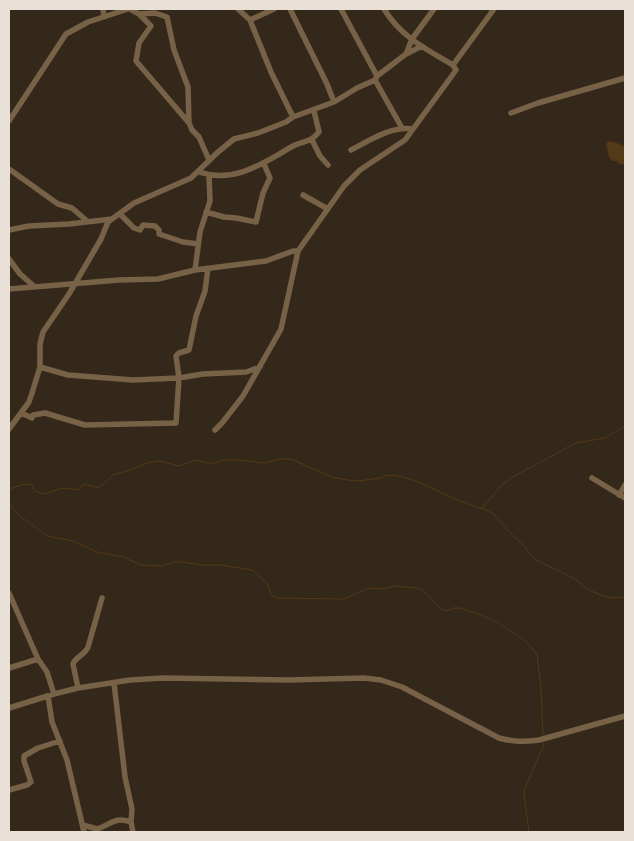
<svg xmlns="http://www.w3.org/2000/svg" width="634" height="841" font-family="'Zilla Slab',serif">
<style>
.water{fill:#543916}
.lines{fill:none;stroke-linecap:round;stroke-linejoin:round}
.stream{stroke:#543916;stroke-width:1}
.minor{stroke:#776248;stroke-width:5.5}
</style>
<rect width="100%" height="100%" fill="#34281a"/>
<path class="water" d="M 609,141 L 615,142 L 625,147 L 625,165 L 617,163 L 618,161 L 613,161 L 609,157 L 606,144 Z"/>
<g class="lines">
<path class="stream" d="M 9,489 L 25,484 L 32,485 L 35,491 L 45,494 L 62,488 L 78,490 L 84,484 L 99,488 L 113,475 L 133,469 L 147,463 L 160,461 L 179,466 L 195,460 L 208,463 L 216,463 L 222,460 L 239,460 L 264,463 L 280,459 L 291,459 L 332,477 L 347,480 L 358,481 L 381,478 L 384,476 L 395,475 L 416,481 L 453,498 L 488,511 L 495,515 L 507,530 L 519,541 L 536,560 L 573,578 L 589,590 L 603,596 L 613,598 L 625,597
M 9,504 L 21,517 L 48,536 L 73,541 L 97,552 L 123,557 L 141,565 L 162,566 L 175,562 L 182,562 L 201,565 L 221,565 L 252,570 L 267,583 L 271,595 L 276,598 L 344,599 L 369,588 L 382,589 L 395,586 L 415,588 L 422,590 L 427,594 L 441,609 L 447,611 L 453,608 L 460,608 L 479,614 L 497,622 L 524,640 L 534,650 L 537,655 L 541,687 L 543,736
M 482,508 L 500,487 L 511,478 L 576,443 L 605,438 L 625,426
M 529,832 L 524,794 L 525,788 L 543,747 L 543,742"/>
<path class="minor" d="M 103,9 L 104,17
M 130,9 L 139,14 L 155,13 L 167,17 L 174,50 L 188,87 L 189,123 L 192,130 L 199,137 L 209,160
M 238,9 L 250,20 L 271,72 L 293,117
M 290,9 L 327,84 L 334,102
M 341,9 L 377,76
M 384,9 C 401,37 426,49 453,65
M 139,14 L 151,26 L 139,43 L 136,61 L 189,123
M 250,20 L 274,9
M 406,54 L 422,46
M 375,80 L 402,128
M 511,113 L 538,103 L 625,78
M 9,121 L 66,34 L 88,22 L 128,9
M 312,140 L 320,156 L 328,165
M 351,150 C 370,140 391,126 413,129
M 9,169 L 58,204 L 72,208 L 87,221
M 199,172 C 235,184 263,163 293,146 C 305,140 310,143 319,132 L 314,111
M 303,195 L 328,209
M 206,212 L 224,217 L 236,218 L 256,222 L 263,193 L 270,178 L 264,164
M 120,214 L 134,228 L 140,230 L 143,225 L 155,226 L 159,230 L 159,234 L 183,242 L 198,244
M 9,230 L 29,226 L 69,224 L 112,219 L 134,203 L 191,178 L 218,152 L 234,139 L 258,133 L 286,122 L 293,117 L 334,102 L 357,88 L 375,80 L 377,76 L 406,54 L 412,39 L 434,9
M 9,259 L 20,274 L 35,287
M 195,270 L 200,232 L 210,201 L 209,175
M 9,289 L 119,280 L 158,279 L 195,270 L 266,261 L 293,251 L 298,251
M 40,367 L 68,375 L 133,380 L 179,378 L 203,374 L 246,372 L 260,367
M 21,413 L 32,418 L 33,415 L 45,413 L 85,425 L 176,423 L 179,378 L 176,356 L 179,353 L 189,350 L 196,316 L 205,291 L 208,268
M 9,429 L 29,402 L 32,393 L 40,367 L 40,344 L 43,332 L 69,294 L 101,239 L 108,222 L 112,219
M 215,430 L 222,423 L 243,396 L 281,329 L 298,251 L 344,186 L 360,170 L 405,140 L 451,77 L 456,70 L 453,65 L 494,9
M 592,478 L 625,498
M 619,495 L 625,485
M 9,593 L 38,659 L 47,672 L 54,694
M 9,668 L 38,659
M 114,683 L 125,777 L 132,809 L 131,822
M 78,688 L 73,664 C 75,657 85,655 88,647 L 102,598
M 48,696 L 52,722 L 67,760 L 84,832
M 9,708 L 54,694 L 78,688 L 130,680 L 163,678 L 288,680 L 364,678 L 381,680 L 402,687 L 499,738 C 514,742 524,742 539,740 L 625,716
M 9,790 L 27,785 L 31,782 L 24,761 L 24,756 L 38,748 L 60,741
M 83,825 L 97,829 C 111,825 114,816 131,822 L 133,832"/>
</g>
<rect width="634" height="841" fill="none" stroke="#e9e1d8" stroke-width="20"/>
</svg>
